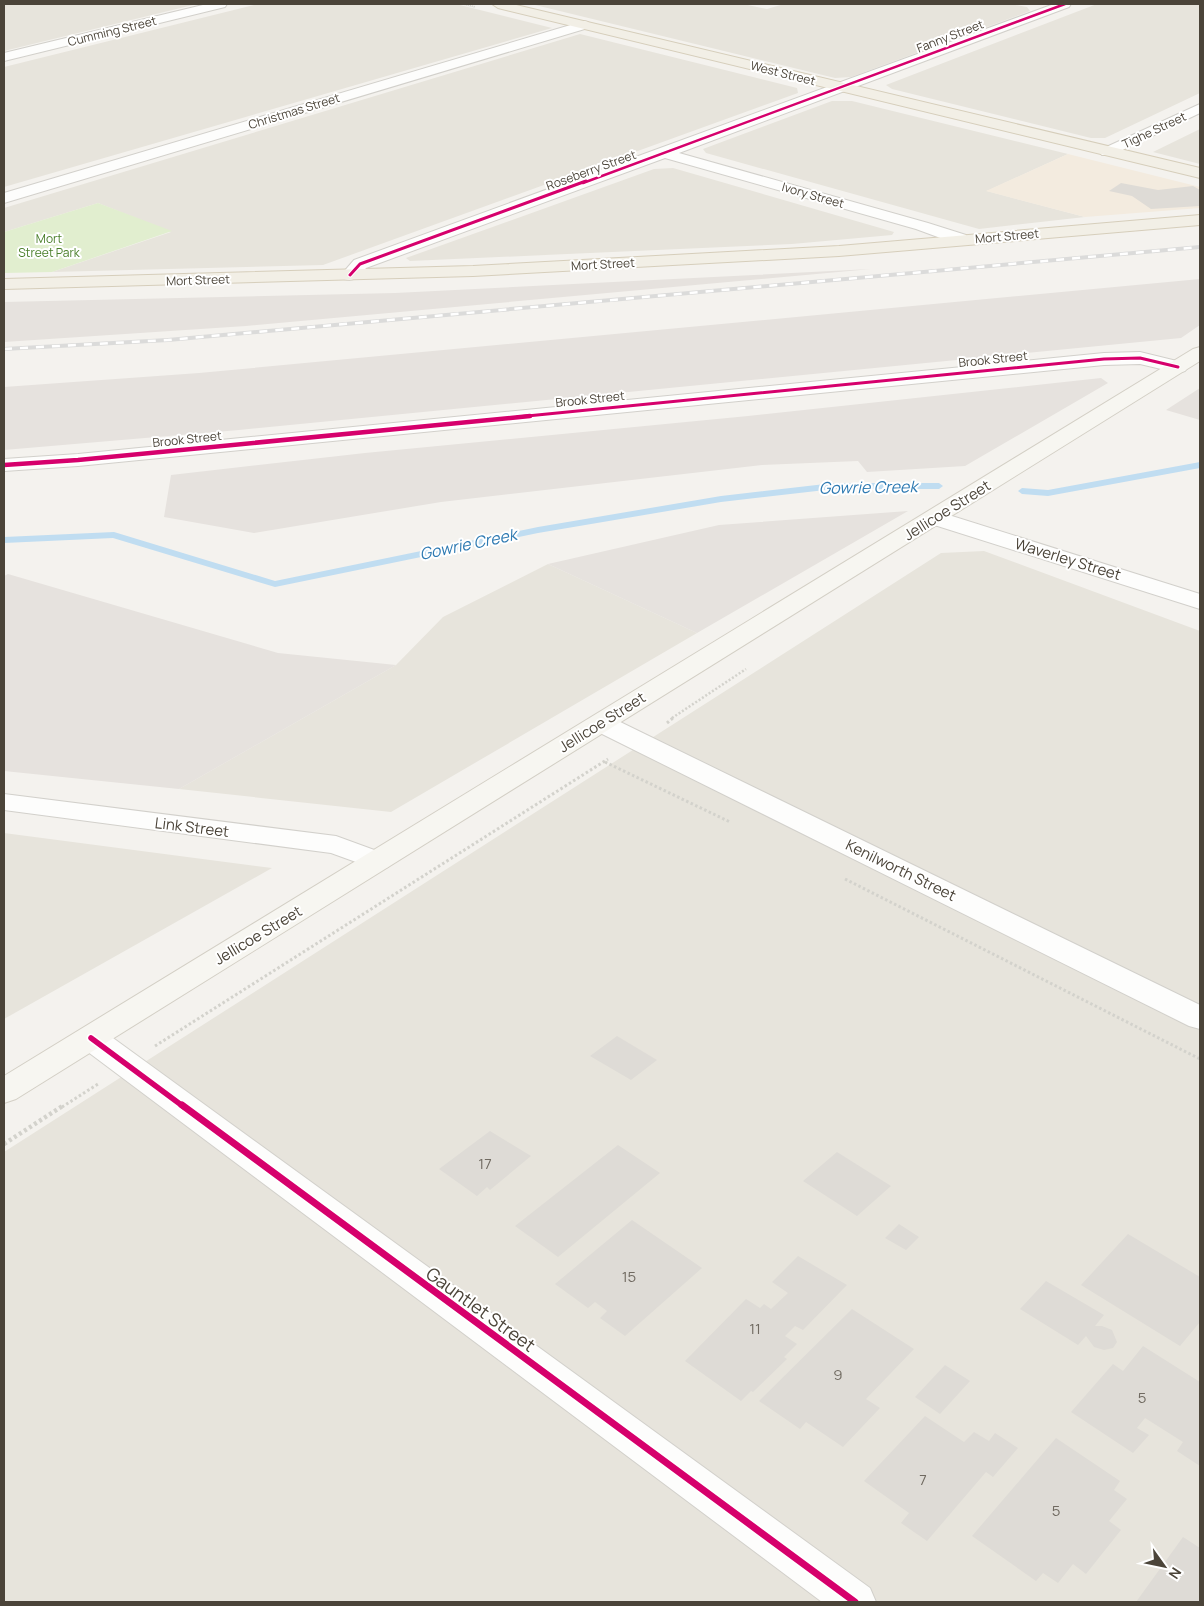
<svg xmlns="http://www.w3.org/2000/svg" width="1204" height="1606" font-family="Manrope,sans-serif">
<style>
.residential{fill:#e7e4dc}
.commercial{fill:#f3ebdf}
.industrial{fill:#e6e2de}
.green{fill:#e1eecf}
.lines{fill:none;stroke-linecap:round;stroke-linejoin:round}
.stream{fill:#c0ddf1;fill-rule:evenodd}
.building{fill:#dedbd6}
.street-casing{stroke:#d2d0cb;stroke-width:2}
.secondary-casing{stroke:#d3cfc5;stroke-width:2}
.primary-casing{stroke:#d6cebb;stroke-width:2}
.path-far3{stroke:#d3d2cc;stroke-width:2;stroke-dasharray:1 1;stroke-linecap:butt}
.path-far2{stroke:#d3d2cc;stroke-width:2.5;stroke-dasharray:2 2;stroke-linecap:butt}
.path-far1{stroke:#d3d2cc;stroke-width:3;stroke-dasharray:2.5 2.5;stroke-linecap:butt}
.path{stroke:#d3d2cc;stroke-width:4.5;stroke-dasharray:3 3;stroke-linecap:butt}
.street{fill:#fdfdfc;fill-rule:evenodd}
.secondary{fill:#f7f6f1;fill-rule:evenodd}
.primary{fill:#f2efe6;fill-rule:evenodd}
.rail-casing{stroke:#dbdbda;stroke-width:4}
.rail{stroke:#fff;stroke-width:2.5;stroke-dasharray:8;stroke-linecap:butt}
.cycleway-far4-casing{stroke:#fff;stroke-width:4.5}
.cycleway-far3-casing{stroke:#fff;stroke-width:5}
.cycleway-far2-casing{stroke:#fff;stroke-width:7}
.cycleway-far1-casing{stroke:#fff;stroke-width:9}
.cycleway-casing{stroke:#fff;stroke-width:10}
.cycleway-far4{stroke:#d6006c;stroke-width:2.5}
.cycleway-far3{stroke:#d6006c;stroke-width:3}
.cycleway-far2{stroke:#d6006c;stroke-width:4.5}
.cycleway-far1{stroke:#d6006c;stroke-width:5.5}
.cycleway{stroke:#d6006c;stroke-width:7}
.labels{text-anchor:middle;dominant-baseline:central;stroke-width:4;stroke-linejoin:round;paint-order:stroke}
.far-street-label{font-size:12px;fill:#4b4439;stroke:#fff}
.far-park-label{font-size:12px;fill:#4a7f2a;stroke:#fff}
.street-label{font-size:15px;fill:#4b4439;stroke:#fff}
.near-number-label{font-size:15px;fill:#706a61}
.water-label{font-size:16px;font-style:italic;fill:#2e7ab2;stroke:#fff}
.near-street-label{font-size:18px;fill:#4b4439;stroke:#fff}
</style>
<rect width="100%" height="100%" fill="#f4f2ee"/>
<path class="residential" d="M 4,4 L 197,4 L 4,51 Z
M 258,4 L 456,4 L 552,28 L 4,187 L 4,67 Z
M 531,4 L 743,4 L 767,9 L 784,4 L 1010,4 L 1027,7 L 1030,11 L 851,77 L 835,78 Z
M 1097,4 L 1200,4 L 1200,93 L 1105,138 L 1091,138 L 892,89 L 886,85 Z
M 580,34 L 797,88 L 798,93 L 323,265 L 52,272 L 171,232 L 98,203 L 4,232 L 4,208 Z
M 832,101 L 852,101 L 1068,154 L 987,191 L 1085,217 L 979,229 L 706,153 L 703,149 Z
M 1200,129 L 1200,164 L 1153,152 Z
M 673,168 L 894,232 L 892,235 L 792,244 L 410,261 L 406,258 L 654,169 Z
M 984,551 L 1200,631 L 1200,1602 L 4,1602 L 4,1152 L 941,553 Z
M 548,564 L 697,633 L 391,812 L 179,789 L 396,665 L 443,617 Z
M 4,833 L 272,868 L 4,1019 Z"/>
<path class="commercial" d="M 1068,154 L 1200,187 L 1200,208 L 1085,217 L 986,191 Z"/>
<path class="industrial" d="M 871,269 L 246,326 L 4,342 L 4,302 L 395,293 Z
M 1200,279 L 1200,325 L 1181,338 L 239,430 L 4,450 L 4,387 L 199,373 Z
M 1101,378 L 1108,383 L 965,466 L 867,472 L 858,461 L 762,465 L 441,502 L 254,533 L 164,517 L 171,475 L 365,453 L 748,416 Z
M 1200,388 L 1200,420 L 1166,410 Z
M 908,511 L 697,633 L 548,564 L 719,525 Z
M 8,574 L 278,653 L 396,665 L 179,789 L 4,771 L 4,576 Z"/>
<path class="green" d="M 98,203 L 172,231 L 52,272 L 4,273 L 4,232 Z"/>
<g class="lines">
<path class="stream" d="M 1200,462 L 1200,468 L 1048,496 L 1022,494 L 1018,491 L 1022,488 L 1048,490 Z
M 834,483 L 939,483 L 943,486 L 939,489 L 834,489 L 721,502 L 538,533 L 275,587 L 113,538 L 4,543 L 4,537 L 114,532 L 275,581 L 538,527 L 721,496 Z"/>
</g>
<path class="building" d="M 1121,183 L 1158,190 L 1193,186 L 1200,190 L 1200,206 L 1151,209 L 1132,196 L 1109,191 Z
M 617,1036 L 657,1060 L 631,1080 L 590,1056 Z
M 490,1131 L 531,1156 L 490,1190 L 487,1187 L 477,1196 L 439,1169 Z
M 618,1145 L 660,1173 L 558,1257 L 515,1226 Z
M 837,1152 L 891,1186 L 857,1216 L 803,1181 Z
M 632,1220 L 702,1268 L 625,1336 L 600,1318 L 607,1311 L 595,1302 L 588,1308 L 555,1284 Z
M 899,1224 L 919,1237 L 906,1250 L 885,1238 Z
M 1128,1234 L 1200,1277 L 1200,1322 L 1180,1346 L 1081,1285 Z
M 798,1256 L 847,1285 L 803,1330 L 795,1326 L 785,1336 L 797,1344 L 784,1357 L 787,1359 L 753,1392 L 751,1391 L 741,1401 L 685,1361 L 746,1299 L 760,1308 L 764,1304 L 771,1309 L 788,1293 L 772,1282 Z
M 1046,1281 L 1104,1315 L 1095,1326 L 1102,1326 L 1112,1330 L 1117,1342 L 1113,1348 L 1104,1350 L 1094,1347 L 1086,1336 L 1078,1345 L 1020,1309 Z
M 852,1309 L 914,1349 L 866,1399 L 880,1408 L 843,1447 L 806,1422 L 800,1429 L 759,1401 Z
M 1143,1346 L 1200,1382 L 1200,1466 L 1177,1451 L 1183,1442 L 1145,1418 L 1137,1428 L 1149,1435 L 1133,1453 L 1071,1412 L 1113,1364 L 1123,1371 Z
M 945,1365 L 970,1381 L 940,1414 L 915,1397 Z
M 925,1416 L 964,1442 L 974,1432 L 989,1441 L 995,1433 L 1018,1448 L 993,1477 L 986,1472 L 927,1541 L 901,1523 L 909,1513 L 864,1481 Z
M 1056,1438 L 1120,1481 L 1114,1490 L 1127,1499 L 1109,1521 L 1121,1530 L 1086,1574 L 1073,1564 L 1058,1583 L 1043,1573 L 1036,1581 L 972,1536 Z
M 1183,1537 L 1200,1548 L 1200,1602 L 1136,1602 Z"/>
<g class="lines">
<g class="street-casing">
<path id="street" d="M 207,4 L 227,4 L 225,7 L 4,61 L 4,53 Z
M 1054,4 L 1071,4 L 1069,7 L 679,153 L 928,223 L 966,235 L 968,239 L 966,243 L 954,243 L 916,229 L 665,158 L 366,268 C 359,276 355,282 344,279 L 341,275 L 354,260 Z
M 584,21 L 588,22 L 590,25 L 588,28 L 4,203 L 4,193 Z
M 1200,104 L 1200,113 L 1112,155 L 1102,155 L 1099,152 L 1102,149 Z
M 1140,352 L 1185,363 L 1188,367 L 1185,371 L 1178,373 L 1140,364 L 1104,365 L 78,466 L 4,471 L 4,459 L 78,454 L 1104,353 Z
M 936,511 L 1200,594 L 1200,609 L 928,523 L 925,518 L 928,513 Z
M 601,715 L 610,717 L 1200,1005 L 1200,1029 L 1189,1026 L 592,729 L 588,723 L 592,717 Z
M 4,794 L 336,836 L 388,855 L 392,861 L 388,867 L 378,870 L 331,853 L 4,810 Z
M 91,1027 L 102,1030 L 870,1588 L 876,1602 L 822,1602 L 80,1046 L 75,1038 L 80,1030 Z"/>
</g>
<g class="secondary-casing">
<path id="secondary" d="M 1200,347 L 1200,361 L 16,1099 L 4,1103 L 4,1076 L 1193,349 Z"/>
</g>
<g class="primary-casing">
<path id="primary" d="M 492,4 L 512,4 L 1200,168 L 1200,178 L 498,8 Z
M 1200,215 L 1200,225 L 839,256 L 473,276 L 4,289 L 4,279 L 473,266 L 839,246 Z"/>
</g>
<path class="path-far3" d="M 464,4 L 475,7"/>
<path class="path-far2" d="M 672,718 L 746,669"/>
<path class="path-far1" d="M 667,723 L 674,717
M 605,762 L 730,822
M 845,879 L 1200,1059
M 155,1046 L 608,759
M 62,1107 L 98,1084"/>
<path class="path" d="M 4,1144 L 64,1105"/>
<use href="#street" class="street"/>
<use href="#secondary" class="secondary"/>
<use href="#primary" class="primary"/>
<g class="rail-casing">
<path id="rail" d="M 4,349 L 168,340 L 1200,247"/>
</g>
<use href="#rail" class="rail"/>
<g class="cycleway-far4-casing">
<path id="cycleway-far4" d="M 583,183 L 1065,4"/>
</g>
<g class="cycleway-far3-casing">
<path id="cycleway-far3" d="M 350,275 L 360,264 L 586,181
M 517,417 L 1104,359 L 1140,358 L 1178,367"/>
</g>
<g class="cycleway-far2-casing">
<path id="cycleway-far2" d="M 4,465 L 78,460 L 530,416"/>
</g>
<g class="cycleway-far1-casing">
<path id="cycleway-far1" d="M 91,1038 L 184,1107"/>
</g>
<g class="cycleway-casing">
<path id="cycleway" d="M 182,1105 L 855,1602"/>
</g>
<use href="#cycleway-far4" class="cycleway-far4"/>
<use href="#cycleway-far3" class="cycleway-far3"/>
<use href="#cycleway-far2" class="cycleway-far2"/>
<use href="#cycleway-far1" class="cycleway-far1"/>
<use href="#cycleway" class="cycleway"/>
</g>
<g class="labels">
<g class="far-street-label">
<text transform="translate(112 31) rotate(-14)">Cumming Street</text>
<text transform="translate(950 36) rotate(-21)">Fanny Street</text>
<text transform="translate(783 73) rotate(14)">West Street</text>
<text transform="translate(294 111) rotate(-17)">Christmas Street</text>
<text transform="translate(1154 130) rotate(-25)">Tighe Street</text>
<text transform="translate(591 170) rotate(-20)">Roseberry Street</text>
<text transform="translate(813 195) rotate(16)">Ivory Street</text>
<text transform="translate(1007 236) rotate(-5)">Mort Street</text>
<text transform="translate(603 264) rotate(-3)">Mort Street</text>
<text transform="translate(198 280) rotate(-2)">Mort Street</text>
<text transform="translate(993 359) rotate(-6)">Brook Street</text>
<text transform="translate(590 399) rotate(-6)">Brook Street</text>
<text transform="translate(187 439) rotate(-6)">Brook Street</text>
</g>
<g class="far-park-label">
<text x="49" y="238">Mort<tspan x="49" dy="14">Street Park</tspan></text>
</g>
<g class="street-label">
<text transform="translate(947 510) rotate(-32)">Jellicoe Street</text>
<text transform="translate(1068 559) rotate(17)">Waverley Street</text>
<text transform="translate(602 722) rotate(-32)">Jellicoe Street</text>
<text transform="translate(192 827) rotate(7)">Link Street</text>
<text transform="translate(901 870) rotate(26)">Kenilworth Street</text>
<text transform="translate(258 935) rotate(-31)">Jellicoe Street</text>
</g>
<g class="near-number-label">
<text x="485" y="1163">17</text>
<text x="629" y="1276">15</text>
<text x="755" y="1328">11</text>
<text x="838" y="1374">9</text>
<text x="1142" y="1397">5</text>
<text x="923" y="1479">7</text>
<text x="1056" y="1510">5</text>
</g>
<g class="water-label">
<text transform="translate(868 487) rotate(-1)">Gowrie Creek</text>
<text transform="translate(468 544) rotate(-12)">Gowrie Creek</text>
</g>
<g class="near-street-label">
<text transform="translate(481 1309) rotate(36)">Gauntlet Street</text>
</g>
</g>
<rect width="1204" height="1606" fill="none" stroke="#4b4439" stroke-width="10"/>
<g transform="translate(1164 1566) rotate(123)" stroke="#ffffff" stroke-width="4" paint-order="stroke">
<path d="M0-4L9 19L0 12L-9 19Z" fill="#4b4439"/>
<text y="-8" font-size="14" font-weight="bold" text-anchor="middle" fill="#4b4439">N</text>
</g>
</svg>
